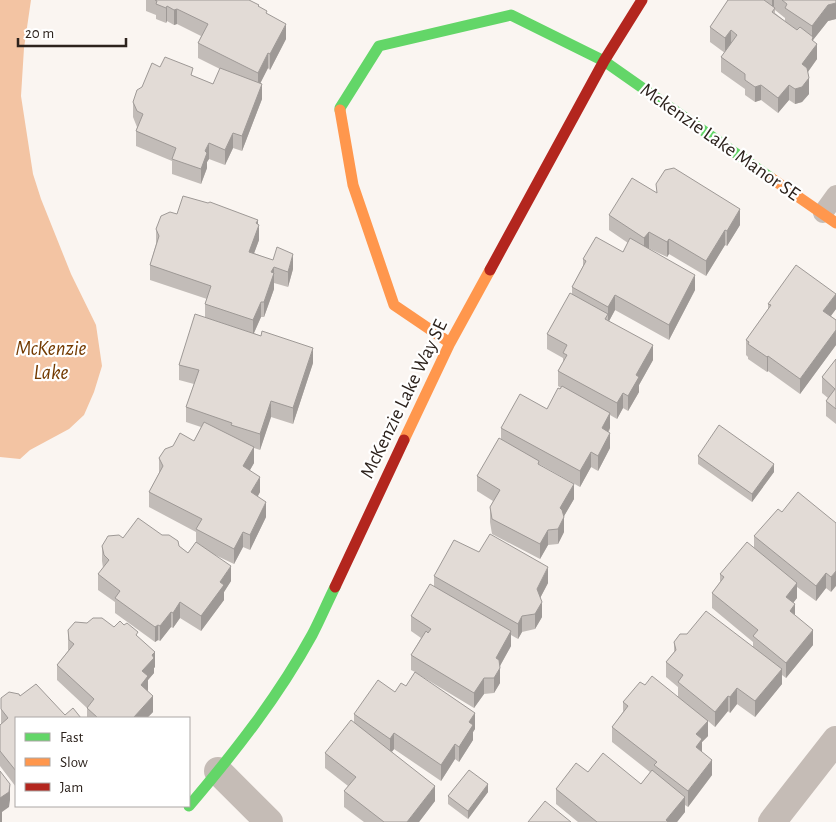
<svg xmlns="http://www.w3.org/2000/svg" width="836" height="822" font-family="'Alegreya Sans',sans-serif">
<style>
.water{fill:#f3c4a3}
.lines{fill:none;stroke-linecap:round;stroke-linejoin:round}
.lane{stroke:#c5bcb6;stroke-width:20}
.street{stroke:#c5bcb6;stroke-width:28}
.fast{stroke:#63d668;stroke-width:11}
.slow{stroke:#ff974d;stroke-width:11}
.jam{stroke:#b3261e;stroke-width:11}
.wall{fill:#c2bcb8;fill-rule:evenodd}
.shaded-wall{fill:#9e9996}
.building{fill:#e2dbd6;stroke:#9e9996}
.labels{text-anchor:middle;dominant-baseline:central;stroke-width:4.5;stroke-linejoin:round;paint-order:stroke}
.street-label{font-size:20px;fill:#2d231d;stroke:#fff}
.water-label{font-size:21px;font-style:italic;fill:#733a00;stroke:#fff}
</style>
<rect width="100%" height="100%" fill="#faf5f1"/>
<path class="water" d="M 0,0 L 31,0 L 24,48 L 21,96 L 33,174 L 41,199 L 71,274 L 96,325 L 102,366 L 94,392 L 84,415 L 69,429 L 30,450 L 20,459 L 0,457 Z"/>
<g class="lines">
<path class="lane" d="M 823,213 L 836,195"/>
<path class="street" d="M 218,771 L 269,822
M 772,822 L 836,740"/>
<path class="fast" d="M 340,110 L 340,108 L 379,46 L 511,15 L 604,61 L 771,178
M 189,806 C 234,753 278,697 312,635 C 320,620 327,603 335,587"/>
<path class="slow" d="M 340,110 L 353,185 L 394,305 L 450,343
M 771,178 L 836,223
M 404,440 L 450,343 L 490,270"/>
<path class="jam" d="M 490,270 L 604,61 L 642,0
M 335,587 L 404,440"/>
</g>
<path class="wall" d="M 146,0 L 249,0 L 259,7 L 267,14 L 286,39 L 270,70 L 268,68 L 260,83 L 262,99 L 242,151 L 233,148 L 225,165 L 209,159 L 207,162 L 207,168 L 201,184 L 172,174 L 172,161 L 136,146 L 136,131 L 137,127 L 133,117 L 133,102 L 142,87 L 160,67 L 193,76 L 213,84 L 220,69 L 198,58 L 198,43 L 201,36 L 177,24 L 174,25 L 167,21 L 166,23 L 156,19 L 156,15 L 146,11 Z
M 728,0 L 836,0 L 836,19 L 828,21 L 813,40 L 817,59 L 808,72 L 809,94 L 802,102 L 795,104 L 789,100 L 778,113 L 761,100 L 755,102 L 745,95 L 745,89 L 721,72 L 721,57 L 725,53 L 710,42 L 710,27 ZM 775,10 L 785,18 L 785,21 L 775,13 Z
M 656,193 L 740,225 L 727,246 L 725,245 L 706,276 L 669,254 L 667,257 L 648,248 L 695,290 L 669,340 L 615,310 L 609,321 L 653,360 L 639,385 L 639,392 L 628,411 L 623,408 L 617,419 L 610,415 L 610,428 L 609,432 L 610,448 L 598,471 L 591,467 L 580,487 L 539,464 L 574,499 L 564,516 L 564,532 L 558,544 L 548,545 L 540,559 L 492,534 L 490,522 L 490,507 L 493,501 L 477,491 L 477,476 L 501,439 L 501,428 L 547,409 L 560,389 L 561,388 L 558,386 L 558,371 L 563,363 L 563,358 L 547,349 L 547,334 L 572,294 L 572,287 L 583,266 L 583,259 L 623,252 L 628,243 L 609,230 L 609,215 Z
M 177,214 L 258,224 L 259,240 L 254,253 L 293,269 L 288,287 L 274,283 L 274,289 L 264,317 L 261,317 L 254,333 L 313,363 L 293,424 L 271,417 L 260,450 L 254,448 L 254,463 L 250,470 L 260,492 L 258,496 L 266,517 L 250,550 L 243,547 L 234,564 L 213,554 L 231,581 L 224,592 L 224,600 L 201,631 L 180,618 L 173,628 L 171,627 L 160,641 L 158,640 L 155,642 L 115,613 L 115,602 L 98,590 L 98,574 L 103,568 L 102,561 L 102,546 L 123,538 L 162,535 L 179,546 L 188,553 L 196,542 L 196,532 L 149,507 L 149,492 L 159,473 L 159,458 L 194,441 L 201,427 L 186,422 L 186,407 L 194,384 L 179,380 L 179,365 L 205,318 L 205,304 L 207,299 L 150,280 L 150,265 L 156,244 L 156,229 Z
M 768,304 L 836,309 L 831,316 L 836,320 L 836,345 L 800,394 L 768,371 L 767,372 L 748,359 L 748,357 L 746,355 L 746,340 L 768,309 Z
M 836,359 L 836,424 L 826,416 L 826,401 L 828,398 L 822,393 L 822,377 Z
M 698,456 L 774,472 L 752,502 L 698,464 Z
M 782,512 L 836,523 L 831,592 L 826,588 L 816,601 L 797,587 L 797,598 L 793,603 L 795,615 L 813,645 L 786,678 L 782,675 L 782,684 L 755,717 L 737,704 L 730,713 L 728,711 L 715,727 L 708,721 L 708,736 L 702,742 L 702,752 L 712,775 L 688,807 L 685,805 L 685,812 L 677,822 L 578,822 L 556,804 L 556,789 L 588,772 L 641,784 L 650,772 L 612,742 L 612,727 L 623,712 L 623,702 L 645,685 L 678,697 L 678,687 L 666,677 L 666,662 L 674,652 L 674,642 L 753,647 L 753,642 L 712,608 L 712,593 L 720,582 L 720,574 L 754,547 L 754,536 Z
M 479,552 L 548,583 L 540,598 L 542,617 L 535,629 L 522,632 L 518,639 L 511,635 L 511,646 L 500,666 L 500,683 L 494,693 L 484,694 L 474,708 L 416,673 L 475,729 L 473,732 L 473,740 L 459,762 L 455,759 L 441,781 L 394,749 L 392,752 L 435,801 L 419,822 L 364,822 L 344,807 L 344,791 L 348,786 L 325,768 L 325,753 L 354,722 L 354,714 L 406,686 L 415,672 L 411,670 L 411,655 L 421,638 L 411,631 L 411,616 L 434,586 L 434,576 Z
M 114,627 L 138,637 L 155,667 L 154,668 L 154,673 L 148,680 L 148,692 L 153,712 L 147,718 L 87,718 L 87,708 L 57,680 L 57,665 L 68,651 L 68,630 Z
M 20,696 L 65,715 L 16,718 L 16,787 L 0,766 L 0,725 L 1,724 L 1,709 Z
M 488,792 L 468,819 L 448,804 L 448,796 Z"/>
<path class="shaded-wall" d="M 772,0 L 774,0 L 774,9 L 772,11 Z
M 836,3 L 836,19 L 828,21 L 813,40 L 813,49 L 817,44 L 817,59 L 802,80 L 802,64 L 812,38 L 812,26 L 828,5 Z
M 167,6 L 167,21 L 166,23 L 166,8 Z
M 177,9 L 177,24 L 174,25 L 174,10 Z
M 286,24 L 286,39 L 270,70 L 270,54 Z
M 731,30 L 731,46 L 725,53 L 725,38 Z
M 268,53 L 268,68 L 258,88 L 258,73 Z
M 809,78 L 809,94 L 802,102 L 795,104 L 795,89 Z
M 262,84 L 262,99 L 242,151 L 242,136 Z
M 761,85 L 761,100 L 755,102 L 755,87 Z
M 789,85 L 789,100 L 778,113 L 778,98 Z
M 233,133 L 233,148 L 225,165 L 225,150 Z
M 209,143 L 209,159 L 207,162 L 207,168 L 201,184 L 201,169 L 205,151 Z
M 740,209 L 740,225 L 727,246 L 727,231 Z
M 258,220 L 258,228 L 259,225 L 259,240 L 249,267 L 249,252 L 256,223 Z
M 725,230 L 725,245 L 706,276 L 706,261 Z
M 649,232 L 649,248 L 644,253 L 644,238 Z
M 669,239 L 669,254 L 667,257 L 667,242 Z
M 293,254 L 293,269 L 288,287 L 288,272 Z
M 274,267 L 274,289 L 264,317 L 264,302 L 271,272 Z
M 695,275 L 695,290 L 669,340 L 669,325 Z
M 836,294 L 836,309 L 823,326 L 823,311 Z
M 615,295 L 615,310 L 608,323 L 608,307 Z
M 261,302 L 261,317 L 253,335 L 253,320 Z
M 836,330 L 836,345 L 800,394 L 800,379 Z
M 653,345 L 653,360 L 639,385 L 639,392 L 628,411 L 628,396 L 636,375 Z
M 313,348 L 313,363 L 293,424 L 293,408 Z
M 768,356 L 768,371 L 767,372 L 767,357 Z
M 623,393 L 623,408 L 617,419 L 617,403 Z
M 271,401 L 271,417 L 260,450 L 260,434 Z
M 610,413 L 610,428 L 602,443 L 602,428 Z
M 610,433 L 610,448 L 598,471 L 598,456 Z
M 254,447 L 254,463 L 243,482 L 243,466 Z
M 591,452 L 591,467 L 580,487 L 580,471 Z
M 774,464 L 774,472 L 752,502 L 752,494 Z
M 260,477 L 260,492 L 251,508 L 251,492 Z
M 574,484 L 574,499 L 560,523 L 560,508 Z
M 266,502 L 266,517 L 250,550 L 250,535 Z
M 564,517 L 564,532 L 558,544 L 558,529 Z
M 548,530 L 548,545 L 540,559 L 540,544 Z
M 243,532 L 243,547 L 234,564 L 234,549 Z
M 231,566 L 231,581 L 224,592 L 224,600 L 201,631 L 201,616 L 220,582 Z
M 548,567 L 548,583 L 537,604 L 537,589 Z
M 836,571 L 836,586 L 831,592 L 831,577 Z
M 826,573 L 826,588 L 816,601 L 816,586 Z
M 797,583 L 797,598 L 786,612 L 786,597 Z
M 180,602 L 180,618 L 173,628 L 173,613 Z
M 542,602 L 542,617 L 535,629 L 535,614 Z
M 795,604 L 795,620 L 790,611 Z
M 171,612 L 171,627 L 160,641 L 160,626 Z
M 522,616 L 522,632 L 518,639 L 518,624 Z
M 158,625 L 158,640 L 155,642 L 155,627 Z
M 813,630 L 813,645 L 786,678 L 786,663 Z
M 511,631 L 511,646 L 496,673 L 496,658 Z
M 155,652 L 155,667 L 154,668 L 154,673 L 148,680 L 148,692 L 141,685 L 142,671 L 152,655 Z
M 500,668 L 500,683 L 494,693 L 494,678 Z
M 782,669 L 782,684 L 755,717 L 755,701 Z
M 484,678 L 484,694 L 474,708 L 474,693 Z
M 737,688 L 737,704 L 730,713 L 730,697 Z
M 153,696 L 153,712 L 147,718 L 134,718 L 134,717 Z
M 728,696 L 728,711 L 715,727 L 715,712 Z
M 475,713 L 475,729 L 473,732 L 473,740 L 459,762 L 459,747 L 469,722 Z
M 708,721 L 708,736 L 702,742 L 702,754 L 696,762 L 696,734 Z
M 394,733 L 394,749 L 390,754 L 390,739 Z
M 455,744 L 455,759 L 441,781 L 441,765 Z
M 712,760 L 712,775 L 688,807 L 688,791 Z
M 10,784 L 10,800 L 9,807 L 2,812 L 2,822 L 0,822 L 0,798 Z
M 488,784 L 488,792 L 468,819 L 468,811 Z
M 435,786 L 435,801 L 419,822 L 407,822 Z
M 685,797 L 685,812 L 677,822 L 666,822 L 666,820 Z"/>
<path class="building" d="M 155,0 L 249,0 L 259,5 L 258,6 L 267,11 L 266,13 L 286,24 L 270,54 L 268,53 L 258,73 L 198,43 L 208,24 L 177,9 L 174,10 L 167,6 L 166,8 L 156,4 L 157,1 Z
M 728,0 L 764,0 L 775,8 L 772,12 L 797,30 L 800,27 L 813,37 L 812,40 L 817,44 L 802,64 L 807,68 L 809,78 L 802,87 L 795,89 L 789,85 L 778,98 L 761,85 L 755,87 L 745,80 L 745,74 L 721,57 L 737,35 L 731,30 L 725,38 L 710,27 Z
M 782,0 L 836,0 L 836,3 L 828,5 L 812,26 L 785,8 L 787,4 Z
M 165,57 L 193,68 L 191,75 L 213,84 L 220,68 L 262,84 L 242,136 L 233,133 L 225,150 L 209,143 L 205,151 L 207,153 L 201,169 L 172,159 L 176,148 L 136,131 L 143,114 L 137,111 L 133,102 L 137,90 L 142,87 L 152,63 L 160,67 Z
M 674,168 L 740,209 L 727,231 L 725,230 L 706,261 L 669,239 L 667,242 L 649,232 L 644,238 L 609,215 L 632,178 L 657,193 L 656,184 L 665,170 Z
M 183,196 L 208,203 L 210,202 L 258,220 L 256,223 L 259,225 L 249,252 L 273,260 L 277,247 L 293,254 L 288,272 L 274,267 L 271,272 L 274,273 L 264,302 L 261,302 L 253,320 L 205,304 L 211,286 L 150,265 L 159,236 L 156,229 L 161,216 L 170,212 L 177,214 Z
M 596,237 L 623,252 L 630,238 L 695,275 L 669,325 L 615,295 L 608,307 L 572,287 L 586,261 L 583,259 Z
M 796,265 L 836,294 L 823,311 L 836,320 L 836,330 L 800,379 L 768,356 L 767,357 L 748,344 L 749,342 L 746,340 L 771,305 L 768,304 Z
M 570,293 L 608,314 L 605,319 L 653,345 L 636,375 L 639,377 L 628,396 L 623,393 L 617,403 L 558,371 L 567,355 L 563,353 L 567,345 L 547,334 Z
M 195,314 L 261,336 L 262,331 L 313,348 L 293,408 L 271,401 L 260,434 L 231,425 L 232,423 L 186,407 L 199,370 L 179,365 Z
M 836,359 L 836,409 L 826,401 L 835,389 L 822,377 Z
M 562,386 L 610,413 L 602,428 L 610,433 L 598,456 L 591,452 L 580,471 L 501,428 L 520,394 L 547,409 L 558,388 L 560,389 Z
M 204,422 L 254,447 L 243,466 L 260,477 L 251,492 L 266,502 L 250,535 L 243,532 L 234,549 L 196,529 L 202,519 L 149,492 L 163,466 L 159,458 L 165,449 L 173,446 L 180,433 L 194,441 Z
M 719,425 L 774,464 L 752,494 L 698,456 Z
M 499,438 L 539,461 L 538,464 L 574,484 L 560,508 L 562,510 L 564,517 L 558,529 L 548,530 L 540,544 L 492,519 L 490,507 L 500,490 L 477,476 Z
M 798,492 L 836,523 L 836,571 L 831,577 L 826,573 L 816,586 L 754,536 L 778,509 L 782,512 Z
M 138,518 L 162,535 L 169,535 L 178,541 L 179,546 L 188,553 L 196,542 L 231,566 L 220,582 L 224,585 L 201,616 L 180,602 L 173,613 L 171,612 L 160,626 L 158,625 L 155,627 L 115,598 L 120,591 L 98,574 L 109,560 L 104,555 L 102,546 L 108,536 L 119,535 L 123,538 Z
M 490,534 L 548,567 L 537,589 L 542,602 L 535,614 L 522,616 L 518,624 L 434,576 L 454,540 L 479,552 Z
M 747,542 L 797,583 L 786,597 L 795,604 L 790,611 L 813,630 L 786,663 L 753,636 L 758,630 L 712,593 L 724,577 L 720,574 Z
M 430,584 L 511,631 L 496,658 L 499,660 L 500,668 L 494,678 L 484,678 L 474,693 L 411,655 L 426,631 L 428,633 L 431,629 L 411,616 Z
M 706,611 L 782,669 L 755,701 L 737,688 L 730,697 L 728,696 L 715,712 L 678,682 L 683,675 L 666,662 L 676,650 L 674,642 L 680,634 L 687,634 Z
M 93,618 L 102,618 L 114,627 L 120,621 L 124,625 L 127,623 L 138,632 L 136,635 L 155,652 L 152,655 L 154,658 L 142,671 L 148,676 L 141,685 L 153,696 L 134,717 L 134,718 L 98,718 L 87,708 L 94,699 L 57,665 L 74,644 L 69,640 L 68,630 L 75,622 L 87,623 Z
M 415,672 L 475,713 L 469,722 L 473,725 L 459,747 L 455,744 L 441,765 L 394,733 L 390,739 L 354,714 L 378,680 L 395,692 L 401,683 L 406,686 Z
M 652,676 L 708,721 L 696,734 L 702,739 L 696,747 L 712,760 L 688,791 L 654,765 L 657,762 L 612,727 L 628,706 L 623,702 L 640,682 L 645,685 Z
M 36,684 L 65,715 L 73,708 L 81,718 L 16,718 L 16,771 L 0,751 L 0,725 L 8,718 L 1,709 L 1,698 L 9,692 L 19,694 L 20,696 Z
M 351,720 L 435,786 L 407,822 L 384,822 L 344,791 L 356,777 L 325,753 Z
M 603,753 L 641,784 L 652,770 L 685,797 L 666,820 L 668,822 L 597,822 L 556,789 L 576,763 L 588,772 Z
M 469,770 L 488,784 L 468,811 L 448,796 Z
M 0,771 L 10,784 L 9,792 L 0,798 Z
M 545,801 L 571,822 L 528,822 Z"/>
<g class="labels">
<g class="street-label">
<text transform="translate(720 142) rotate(35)">Mckenzie Lake Manor SE</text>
<text transform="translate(404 399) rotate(-64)">McKenzie Lake Way SE</text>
</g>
<g class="water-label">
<text x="51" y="348">McKenzie<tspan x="51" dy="24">Lake</tspan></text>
</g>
</g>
<rect x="15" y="717" width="175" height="90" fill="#ffffff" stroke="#aba7a5"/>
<rect x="25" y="733" width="25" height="8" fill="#63d668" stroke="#aba7a5"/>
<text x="60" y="742" font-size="15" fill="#2d231d">Fast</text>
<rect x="25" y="758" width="25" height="8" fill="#ff974d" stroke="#aba7a5"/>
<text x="60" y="767" font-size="15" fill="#2d231d">Slow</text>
<rect x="25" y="783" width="25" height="8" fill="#b3261e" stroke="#aba7a5"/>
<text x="60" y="792" font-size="15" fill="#2d231d">Jam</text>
<path d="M18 38v8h108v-8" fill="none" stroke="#2d231d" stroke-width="2.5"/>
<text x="25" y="38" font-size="15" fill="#2d231d" stroke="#ffffff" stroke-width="4" paint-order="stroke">20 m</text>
</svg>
